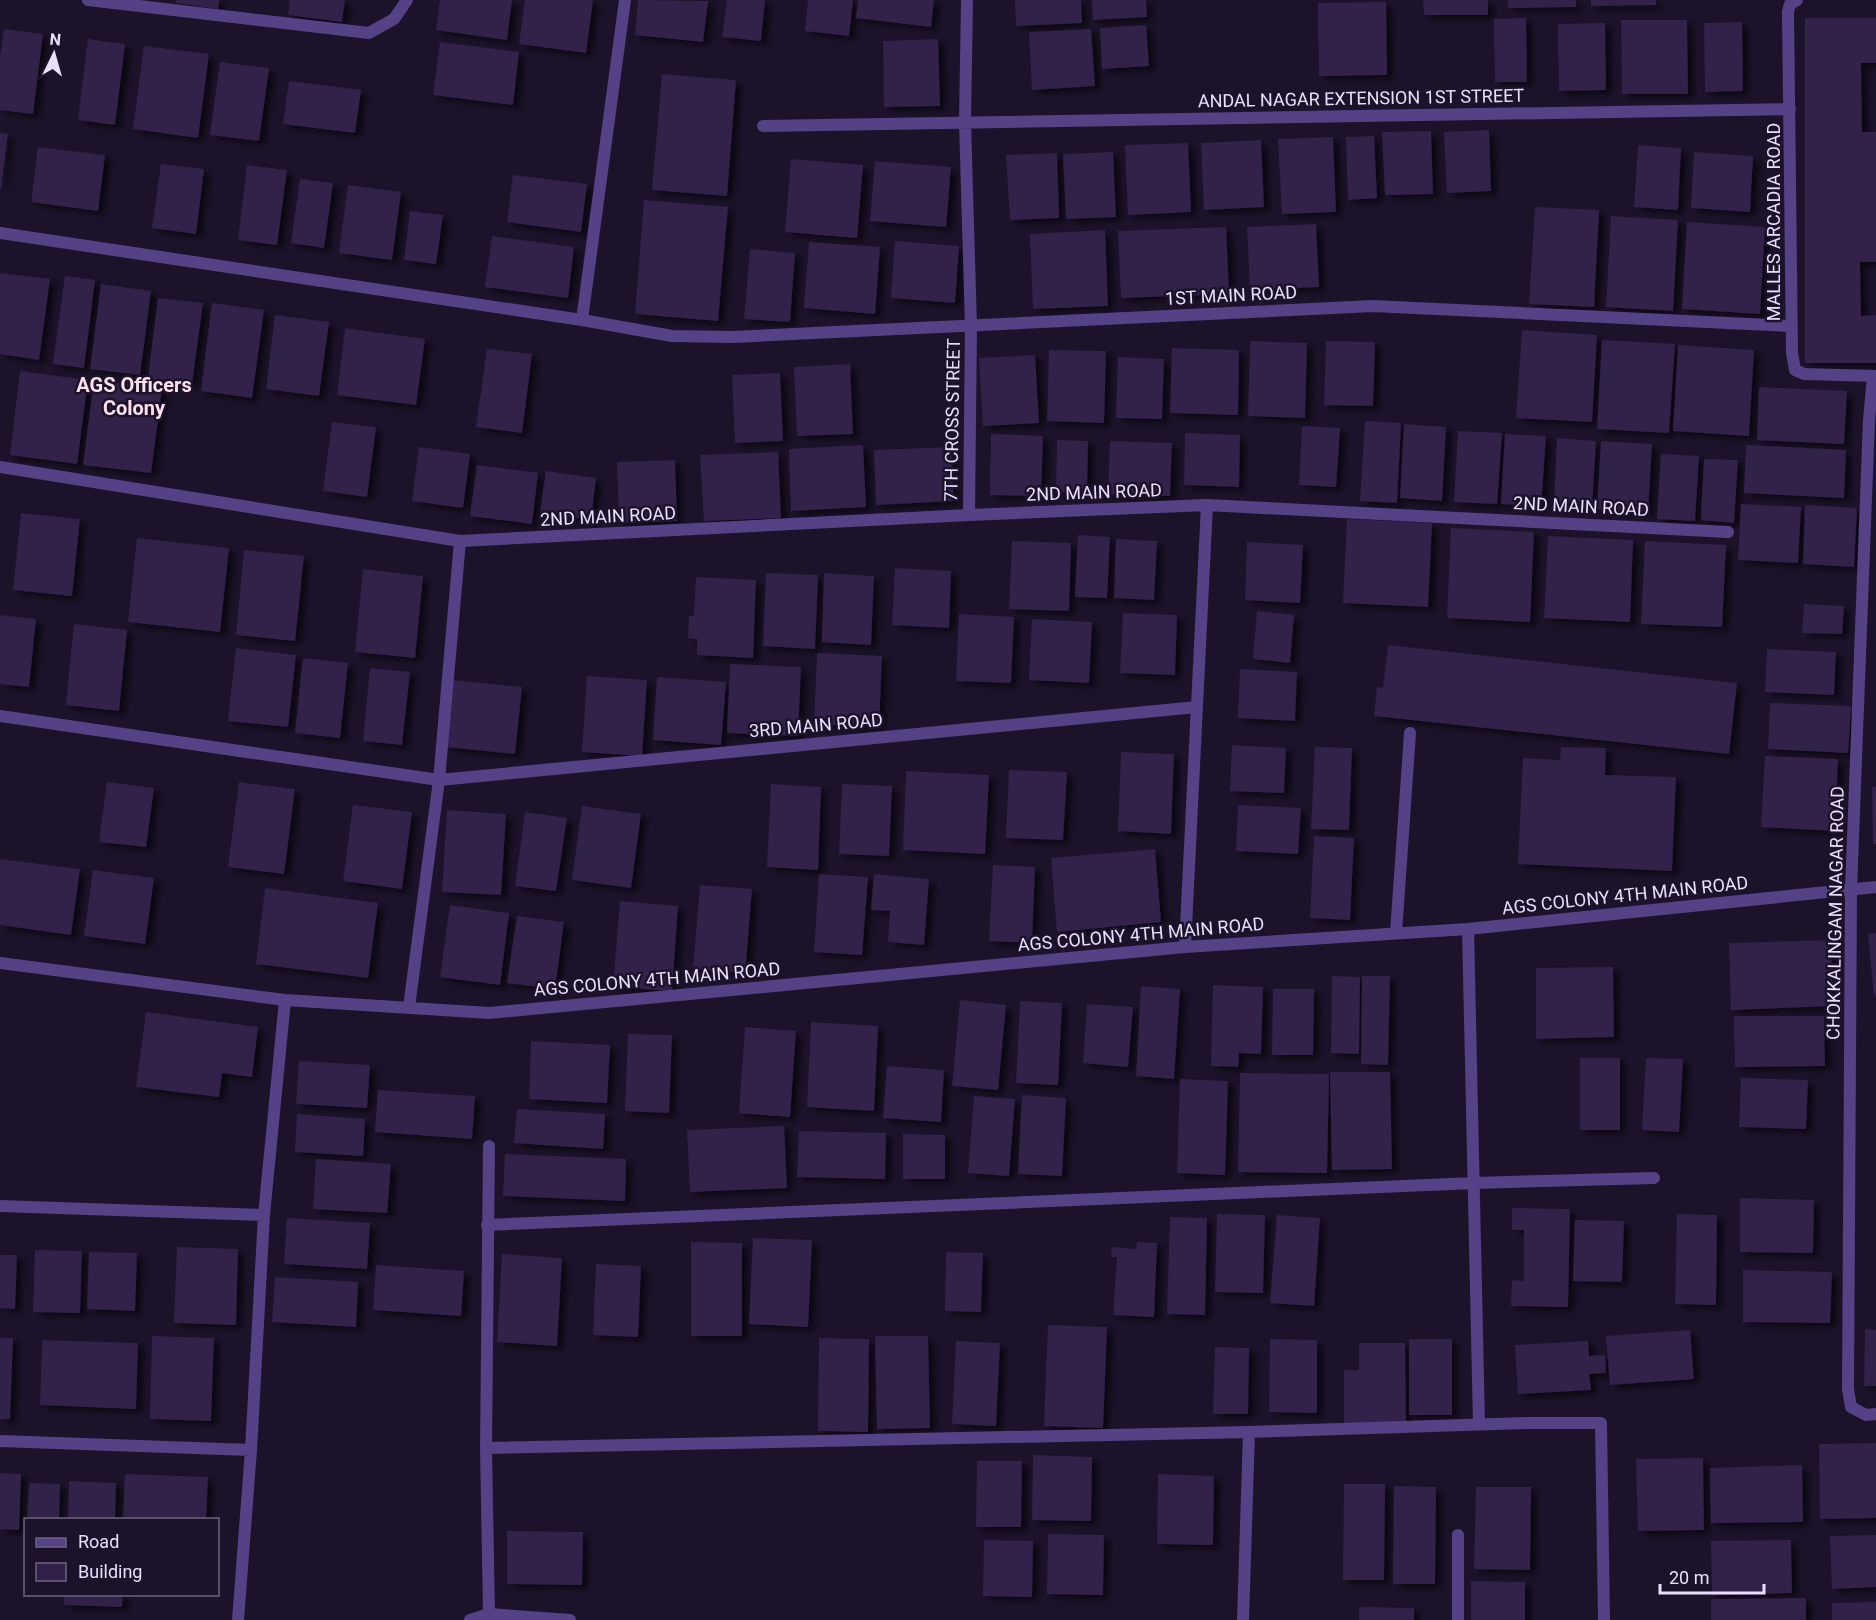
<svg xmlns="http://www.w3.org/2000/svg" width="1876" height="1620" font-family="Roboto,sans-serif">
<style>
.building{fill:#32204a;filter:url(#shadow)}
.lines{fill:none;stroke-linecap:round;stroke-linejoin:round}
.lane{stroke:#544186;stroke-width:12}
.street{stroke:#544186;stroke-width:12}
.labels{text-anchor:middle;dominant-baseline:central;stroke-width:5;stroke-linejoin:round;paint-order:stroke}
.street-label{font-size:18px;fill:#e9defd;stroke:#1c132a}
.neighbourhood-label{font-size:20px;font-weight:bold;fill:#fde0ec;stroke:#1c132a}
</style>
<defs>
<filter id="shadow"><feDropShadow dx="6" dy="4" stdDeviation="3" flood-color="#0009"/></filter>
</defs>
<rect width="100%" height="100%" fill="#1c132a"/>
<path class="building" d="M 176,0 L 219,0 L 218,9 L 176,3 Z
M 290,0 L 345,0 L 342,22 L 288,15 Z
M 440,0 L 512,0 L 507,40 L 436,30 Z
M 525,0 L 593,0 L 586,53 L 519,44 Z
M 638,0 L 708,1 L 703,42 L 635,35 Z
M 727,0 L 765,0 L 761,41 L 722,37 Z
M 808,0 L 853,0 L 849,36 L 805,31 Z
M 858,0 L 934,0 L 931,27 L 856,18 Z
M 1015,0 L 1081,0 L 1082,23 L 1016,26 Z
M 1092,0 L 1146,0 L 1147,17 L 1093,20 Z
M 1423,0 L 1488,0 L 1488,15 L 1424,15 Z
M 1508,0 L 1576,0 L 1576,7 L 1508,8 Z
M 1591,0 L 1656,0 L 1656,5 L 1591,6 Z
M 1386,2 L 1387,75 L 1319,76 L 1318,3 Z
M 1526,18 L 1527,82 L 1495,82 L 1494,19 Z
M 1805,18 L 1876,18 L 1876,63 L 1861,63 L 1862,132 L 1876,132 L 1876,262 L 1860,262 L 1861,316 L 1876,315 L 1876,363 L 1805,363 Z
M 1621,20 L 1687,20 L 1688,94 L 1622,94 Z
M 1742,22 L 1743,91 L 1705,92 L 1704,23 Z
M 1605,23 L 1606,90 L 1559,91 L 1558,24 Z
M 1146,25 L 1149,66 L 1102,69 L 1100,28 Z
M 4,29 L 43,34 L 33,114 L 0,110 L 0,57 Z
M 1091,29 L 1095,86 L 1032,90 L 1029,32 Z
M 88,39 L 125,44 L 115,125 L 78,120 Z
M 938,39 L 940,106 L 884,107 L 883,41 Z
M 440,42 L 519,52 L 513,105 L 433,95 Z
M 144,46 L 209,54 L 198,138 L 133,129 Z
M 220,62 L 269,68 L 259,141 L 210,135 Z
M 662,74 L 736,80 L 727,196 L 652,190 Z
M 289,81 L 361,90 L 355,133 L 283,124 Z
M 1489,130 L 1491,191 L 1447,193 L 1444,132 Z
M 1431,131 L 1433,194 L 1385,195 L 1382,132 Z
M 0,133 L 8,134 L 1,189 L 0,189 Z
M 1374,136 L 1377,198 L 1348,200 L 1346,137 Z
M 1333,137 L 1336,212 L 1282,214 L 1278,139 Z
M 1261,140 L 1264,207 L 1204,210 L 1201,143 Z
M 1188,143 L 1191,212 L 1128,215 L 1125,145 Z
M 1638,145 L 1681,148 L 1678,210 L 1634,207 Z
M 38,147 L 105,155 L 98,211 L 31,202 Z
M 1113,152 L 1116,217 L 1066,219 L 1063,154 Z
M 1694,152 L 1753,156 L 1750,212 L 1691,208 Z
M 1057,153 L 1059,218 L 1010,220 L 1006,155 Z
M 791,159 L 863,165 L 857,238 L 785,232 Z
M 875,161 L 951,167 L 946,227 L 870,221 Z
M 161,164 L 204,169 L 196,234 L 152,228 Z
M 247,165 L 287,170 L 277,245 L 238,240 Z
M 513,175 L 587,184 L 581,232 L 507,222 Z
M 300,179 L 333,183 L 324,248 L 291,243 Z
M 348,185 L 401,192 L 392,260 L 339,253 Z
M 644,200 L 728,207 L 718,321 L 635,314 Z
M 1535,207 L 1599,210 L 1594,307 L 1529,304 Z
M 410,211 L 443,215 L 436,264 L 404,260 Z
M 1611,216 L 1678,220 L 1673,311 L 1606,307 Z
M 1687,222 L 1765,227 L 1760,314 L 1682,309 Z
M 1316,224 L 1319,287 L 1250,290 L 1247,227 Z
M 1226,227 L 1229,294 L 1121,298 L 1118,231 Z
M 1105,230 L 1108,306 L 1033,309 L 1030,234 Z
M 492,236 L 574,247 L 568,298 L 485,287 Z
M 895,241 L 959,246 L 955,303 L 891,298 Z
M 809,242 L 880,247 L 875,314 L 804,308 Z
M 750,249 L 795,253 L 790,322 L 744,319 Z
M 0,273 L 50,279 L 39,360 L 0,354 Z
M 65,276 L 95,280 L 84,368 L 53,364 Z
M 101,284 L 151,291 L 140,375 L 90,369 Z
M 158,298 L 203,303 L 192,384 L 148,378 Z
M 212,303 L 264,310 L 252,398 L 201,391 Z
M 275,315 L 329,322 L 319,396 L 266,389 Z
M 345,328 L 425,339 L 416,405 L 337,395 Z
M 1522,330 L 1597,335 L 1592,422 L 1516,418 Z
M 1602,340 L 1675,344 L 1669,433 L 1597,429 Z
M 1250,341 L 1307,343 L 1305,418 L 1248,416 Z
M 1326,341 L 1375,342 L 1373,406 L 1324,405 Z
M 1678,345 L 1754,350 L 1749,436 L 1673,431 Z
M 1172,348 L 1239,350 L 1238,415 L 1170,413 Z
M 487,349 L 532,354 L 522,433 L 476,427 Z
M 1049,350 L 1106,351 L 1104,423 L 1047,421 Z
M 1035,355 L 1039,423 L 983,426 L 979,358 Z
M 1118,357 L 1164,359 L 1162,419 L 1116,418 Z
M 850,364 L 853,434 L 797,436 L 794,367 Z
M 20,371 L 88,380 L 77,464 L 10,455 Z
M 780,373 L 783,441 L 735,443 L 732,375 Z
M 94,380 L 162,389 L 151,473 L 83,465 Z
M 1759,387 L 1847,391 L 1844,444 L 1757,440 Z
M 1365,421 L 1401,423 L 1397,503 L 1360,501 Z
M 332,422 L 376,427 L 367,497 L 323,491 Z
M 1404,424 L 1446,427 L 1442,501 L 1400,498 Z
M 1302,426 L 1340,428 L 1336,487 L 1299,485 Z
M 1458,431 L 1502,433 L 1497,504 L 1454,502 Z
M 1185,433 L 1240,435 L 1239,487 L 1184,485 Z
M 991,434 L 1043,436 L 1041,496 L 990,495 Z
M 1505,434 L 1546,436 L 1541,506 L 1501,504 Z
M 1557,438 L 1596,441 L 1592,507 L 1554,505 Z
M 1057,440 L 1088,441 L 1087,493 L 1056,492 Z
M 1110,441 L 1172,443 L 1170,496 L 1108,495 Z
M 1601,441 L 1652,444 L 1648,512 L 1597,509 Z
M 863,445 L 866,507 L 791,511 L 789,449 Z
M 1746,445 L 1846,450 L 1844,498 L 1744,493 Z
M 419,447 L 470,454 L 463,508 L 412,501 Z
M 951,447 L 954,501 L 876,505 L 874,450 Z
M 778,452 L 781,518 L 704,521 L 700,455 Z
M 1661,454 L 1699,456 L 1695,521 L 1657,519 Z
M 1704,459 L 1738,460 L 1734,523 L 1701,520 Z
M 675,460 L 677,521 L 619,523 L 617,462 Z
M 477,465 L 538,473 L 532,524 L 470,516 Z
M 546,471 L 596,478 L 591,520 L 540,513 Z
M 1741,504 L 1801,507 L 1798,563 L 1738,560 Z
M 1805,505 L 1857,508 L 1854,567 L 1803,564 Z
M 21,513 L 80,519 L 72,596 L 13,590 Z
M 1347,519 L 1432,523 L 1428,607 L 1343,603 Z
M 1451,528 L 1534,532 L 1530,622 L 1447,618 Z
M 1078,535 L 1110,537 L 1107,598 L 1075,597 Z
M 1548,536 L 1633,540 L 1630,622 L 1544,618 Z
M 137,538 L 229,548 L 220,632 L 128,622 Z
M 1116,539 L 1157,541 L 1154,600 L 1114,598 Z
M 1012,541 L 1071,543 L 1069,611 L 1009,609 Z
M 1645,541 L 1726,545 L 1722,627 L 1641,624 Z
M 1247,542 L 1303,545 L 1300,603 L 1245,600 Z
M 244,550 L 304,556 L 295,641 L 236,635 Z
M 895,568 L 951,571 L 949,628 L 892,625 Z
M 363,569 L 423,576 L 415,658 L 355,652 Z
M 766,573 L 818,575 L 815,649 L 763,646 Z
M 824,573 L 874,576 L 871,645 L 822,642 Z
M 696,577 L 756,580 L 753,658 L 697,655 L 697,639 L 688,638 L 689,616 L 694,616 Z
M 1804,604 L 1844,606 L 1842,634 L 1802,633 Z
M 1257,611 L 1294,615 L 1290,663 L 1253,659 Z
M 1123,613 L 1177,615 L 1175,675 L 1120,673 Z
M 959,614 L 1014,617 L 1011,683 L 956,681 Z
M 0,615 L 36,619 L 29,687 L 0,684 Z
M 1032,619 L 1092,622 L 1089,683 L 1029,680 Z
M 74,624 L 127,630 L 119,711 L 66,705 Z
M 1388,645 L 1737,683 L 1729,754 L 1374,716 L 1377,687 L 1383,688 Z
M 236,648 L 296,655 L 288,727 L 228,721 Z
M 1767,649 L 1836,652 L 1834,695 L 1765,692 Z
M 817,653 L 882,656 L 879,727 L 814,724 Z
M 303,658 L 348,663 L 340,738 L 295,733 Z
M 730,664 L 801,667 L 798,736 L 727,733 Z
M 370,668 L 410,672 L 402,745 L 363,741 Z
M 1240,669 L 1297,672 L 1295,721 L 1238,718 Z
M 587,676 L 647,680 L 642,756 L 582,752 Z
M 657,677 L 726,682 L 721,745 L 653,740 Z
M 453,680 L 522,687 L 515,754 L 446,747 Z
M 1770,703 L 1851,706 L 1848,753 L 1768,749 Z
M 1232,745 L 1286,748 L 1284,793 L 1230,791 Z
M 1315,747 L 1352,748 L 1349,830 L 1311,829 Z
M 1561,747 L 1606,748 L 1605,775 L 1676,777 L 1672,871 L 1518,864 L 1523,758 L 1560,760 Z
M 1121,752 L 1174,754 L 1171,834 L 1118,831 Z
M 1765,756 L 1838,759 L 1835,831 L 1761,827 Z
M 1009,770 L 1067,772 L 1063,840 L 1006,838 Z
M 906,771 L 989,775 L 985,854 L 903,850 Z
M 107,782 L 154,788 L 146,847 L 99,842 Z
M 239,782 L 295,789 L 284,874 L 228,867 Z
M 771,784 L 821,787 L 818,870 L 767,867 Z
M 842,784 L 892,786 L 889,856 L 839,854 Z
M 1876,786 L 1876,844 L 1873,844 L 1872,787 Z
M 353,805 L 412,812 L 402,889 L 343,881 Z
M 1238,805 L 1301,808 L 1298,854 L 1236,851 Z
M 582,806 L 641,814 L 631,888 L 572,880 Z
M 447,810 L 506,814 L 501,895 L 442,892 Z
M 525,812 L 567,818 L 556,891 L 515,886 Z
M 1314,836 L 1354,838 L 1350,920 L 1310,918 Z
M 1155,849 L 1161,922 L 1057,932 L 1051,858 Z
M 0,859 L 80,869 L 71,935 L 0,925 Z
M 993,865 L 1035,867 L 1032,943 L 989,941 Z
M 93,870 L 154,878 L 145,944 L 84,936 Z
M 819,874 L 868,877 L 862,955 L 814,952 Z
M 874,874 L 929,879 L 924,945 L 888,942 L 890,911 L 871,910 Z
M 700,885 L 752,889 L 745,973 L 693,969 Z
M 265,888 L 378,903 L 368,978 L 256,964 Z
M 620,901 L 678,906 L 672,991 L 613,987 Z
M 450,905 L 509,913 L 500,985 L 440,977 Z
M 517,916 L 564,922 L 555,989 L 507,983 Z
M 1876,933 L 1876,996 L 1874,996 L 1868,934 Z
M 1831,940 L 1832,1006 L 1731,1010 L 1729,943 Z
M 1613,967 L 1614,1037 L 1536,1039 L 1536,968 Z
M 1332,976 L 1360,977 L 1359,1054 L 1331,1053 Z
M 1362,976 L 1390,976 L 1388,1065 L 1361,1064 Z
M 1213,985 L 1263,987 L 1261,1054 L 1239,1053 L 1238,1067 L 1211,1066 Z
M 1141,986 L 1180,989 L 1174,1079 L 1136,1076 Z
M 1273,989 L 1314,989 L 1313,1055 L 1272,1055 Z
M 960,1000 L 1006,1005 L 998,1090 L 952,1086 Z
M 1020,1001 L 1062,1003 L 1058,1085 L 1016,1083 Z
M 1087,1004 L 1133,1007 L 1128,1067 L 1083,1063 Z
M 146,1012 L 258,1027 L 252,1077 L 222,1073 L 219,1097 L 136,1087 Z
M 1734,1016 L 1824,1016 L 1825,1066 L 1735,1067 Z
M 811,1022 L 878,1026 L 874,1111 L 807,1107 Z
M 745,1027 L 796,1031 L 790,1117 L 739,1113 Z
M 628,1034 L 672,1035 L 669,1113 L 625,1111 Z
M 531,1041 L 610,1045 L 607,1103 L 529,1099 Z
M 1580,1058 L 1620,1058 L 1620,1130 L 1580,1130 Z
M 1646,1058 L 1683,1059 L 1679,1132 L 1642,1130 Z
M 299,1061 L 370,1065 L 367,1108 L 296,1104 Z
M 887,1066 L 944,1070 L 941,1122 L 883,1118 Z
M 1330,1072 L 1390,1072 L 1392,1169 L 1332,1170 Z
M 1240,1073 L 1329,1074 L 1327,1173 L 1238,1172 Z
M 1741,1078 L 1808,1080 L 1806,1129 L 1739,1127 Z
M 1180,1079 L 1228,1081 L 1225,1175 L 1177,1173 Z
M 378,1090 L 475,1096 L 472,1139 L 375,1132 Z
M 1022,1095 L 1066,1098 L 1062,1176 L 1018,1174 Z
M 974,1096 L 1015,1099 L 1009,1176 L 968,1173 Z
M 517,1109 L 605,1114 L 603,1149 L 514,1143 Z
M 297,1114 L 365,1119 L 363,1156 L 295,1152 Z
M 784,1126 L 787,1188 L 690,1192 L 687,1130 Z
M 799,1131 L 886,1133 L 885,1179 L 797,1177 Z
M 903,1134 L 945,1135 L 945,1179 L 903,1179 Z
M 505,1154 L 626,1159 L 625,1201 L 503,1196 Z
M 316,1159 L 391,1164 L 387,1213 L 313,1209 Z
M 1740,1198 L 1814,1200 L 1813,1253 L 1740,1252 Z
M 1512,1208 L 1570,1209 L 1568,1307 L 1511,1306 L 1512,1280 L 1524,1281 L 1524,1230 L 1512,1230 Z
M 1217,1214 L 1265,1215 L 1263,1293 L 1215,1292 Z
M 1677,1214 L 1717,1215 L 1716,1305 L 1675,1304 Z
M 1277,1215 L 1320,1218 L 1314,1306 L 1270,1303 Z
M 1170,1217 L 1207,1218 L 1205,1315 L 1167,1314 Z
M 287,1218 L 370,1223 L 367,1269 L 284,1264 Z
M 1575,1220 L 1624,1221 L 1622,1282 L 1573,1281 Z
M 753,1238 L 812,1240 L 808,1327 L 749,1324 Z
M 691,1242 L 742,1243 L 742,1336 L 691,1336 Z
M 1137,1242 L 1157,1243 L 1154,1317 L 1113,1315 L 1117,1257 L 1111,1257 L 1112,1247 L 1136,1249 Z
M 177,1247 L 238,1249 L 236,1325 L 174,1323 Z
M 35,1250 L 82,1251 L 80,1313 L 33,1312 Z
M 89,1252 L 137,1253 L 135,1311 L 87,1309 Z
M 946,1252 L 983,1253 L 981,1312 L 945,1311 Z
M 502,1254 L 562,1258 L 557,1346 L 497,1342 Z
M 0,1255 L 17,1255 L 15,1309 L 0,1308 Z
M 596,1264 L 641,1266 L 638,1337 L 593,1335 Z
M 376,1265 L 464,1271 L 461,1316 L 373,1310 Z
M 1743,1270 L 1832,1272 L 1830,1323 L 1743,1322 Z
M 275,1277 L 358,1282 L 356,1327 L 272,1322 Z
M 1048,1325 L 1107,1327 L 1103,1428 L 1044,1426 Z
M 1865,1329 L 1876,1330 L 1876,1386 L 1864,1386 Z
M 1690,1330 L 1694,1379 L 1610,1385 L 1606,1336 Z
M 152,1336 L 214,1338 L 211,1421 L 150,1419 Z
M 875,1336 L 928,1336 L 930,1428 L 877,1429 Z
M 0,1338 L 13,1338 L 10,1419 L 0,1419 Z
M 819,1338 L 869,1339 L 868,1432 L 818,1431 Z
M 1270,1339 L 1317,1340 L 1317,1413 L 1269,1412 Z
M 1409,1339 L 1452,1339 L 1452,1415 L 1409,1415 Z
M 42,1340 L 138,1343 L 136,1409 L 40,1405 Z
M 956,1341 L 1000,1343 L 996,1426 L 952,1424 Z
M 1588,1341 L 1589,1356 L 1605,1355 L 1606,1373 L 1589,1374 L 1591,1390 L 1518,1394 L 1515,1345 Z
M 1359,1343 L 1405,1343 L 1406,1423 L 1344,1423 L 1344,1370 L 1359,1370 Z
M 1215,1347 L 1249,1348 L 1248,1414 L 1213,1414 Z
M 1876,1443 L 1876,1518 L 1820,1519 L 1819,1444 Z
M 1033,1455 L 1092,1457 L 1091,1521 L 1032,1520 Z
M 1703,1458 L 1704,1530 L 1638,1531 L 1636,1459 Z
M 977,1461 L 1022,1461 L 1021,1527 L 976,1527 Z
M 1802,1465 L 1803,1522 L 1711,1523 L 1710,1468 Z
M 0,1473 L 21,1474 L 19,1530 L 0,1529 Z
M 125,1474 L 208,1477 L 206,1520 L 123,1520 Z
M 1158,1474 L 1214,1476 L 1213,1545 L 1157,1544 Z
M 69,1481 L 116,1483 L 115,1520 L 68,1520 Z
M 29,1483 L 60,1484 L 59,1520 L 27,1520 Z
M 1344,1484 L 1385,1484 L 1384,1580 L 1343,1580 Z
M 1394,1486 L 1436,1487 L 1435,1584 L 1393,1584 Z
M 1476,1487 L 1531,1487 L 1530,1570 L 1474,1569 Z
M 507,1531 L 583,1532 L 582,1585 L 507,1584 Z
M 1048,1534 L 1104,1535 L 1103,1595 L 1047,1594 Z
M 1876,1535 L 1876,1587 L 1832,1589 L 1830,1536 Z
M 984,1540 L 1033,1541 L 1032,1597 L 983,1596 Z
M 1791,1540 L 1792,1593 L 1712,1595 L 1711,1541 Z
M 1471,1581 L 1525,1582 L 1525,1620 L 1471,1620 Z
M 64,1594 L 123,1594 L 122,1607 L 64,1605 Z
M 1806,1598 L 1806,1620 L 1711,1620 L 1711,1599 Z
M 1876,1602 L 1876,1620 L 1832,1620 L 1832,1603 Z
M 1359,1607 L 1414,1608 L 1414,1620 L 1359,1620 Z"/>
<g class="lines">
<path class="lane" d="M 1396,933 L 1410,733
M 1458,1535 L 1458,1620"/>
<path class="street" d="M 88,0 L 369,33 L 394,19 L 407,0
M 967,0 L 965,122 L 971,326 L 969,515
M 1797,0 L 1790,4 L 1788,12 L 1792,353 L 1795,370 L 1804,374 L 1876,376
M 763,126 L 1790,109
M 0,233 L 582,320 L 672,336 L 733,337 L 1373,306 L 1791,326
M 582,320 L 625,0
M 1873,376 L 1869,420 L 1851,890 L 1848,1389 L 1851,1407 L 1866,1415 L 1876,1414
M 0,467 L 460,541 L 969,515 L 1207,505 L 1728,532
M 0,716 L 439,780 L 1197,707
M 1468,929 L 1479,1424
M 1185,947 L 1207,505
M 0,963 L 285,1000 L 489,1013 L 1185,947 L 1468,929 L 1876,887
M 409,1007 L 439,780 L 460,541
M 0,1206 L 264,1215
M 487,1225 L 1474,1183 L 1654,1178
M 0,1441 L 251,1450
M 486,1448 L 1249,1432 L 1528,1423 L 1601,1423 L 1604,1620
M 489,1614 L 486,1448 L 489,1146
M 238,1620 L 251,1450 L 264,1215 L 285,1000
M 470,1620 L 489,1614 L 570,1620
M 1243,1620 L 1249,1432"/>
</g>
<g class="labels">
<g class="street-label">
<text transform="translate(1361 98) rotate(-1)">ANDAL NAGAR EXTENSION 1ST STREET</text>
<text transform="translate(1773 222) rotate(-90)">MALLES ARCADIA ROAD</text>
<text transform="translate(1231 295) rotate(-3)">1ST MAIN ROAD</text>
<text transform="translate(952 420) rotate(-89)">7TH CROSS STREET</text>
<text transform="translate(1094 492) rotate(-2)">2ND MAIN ROAD</text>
<text transform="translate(1581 506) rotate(3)">2ND MAIN ROAD</text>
<text transform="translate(608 516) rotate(-3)">2ND MAIN ROAD</text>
<text transform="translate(816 725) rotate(-5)">3RD MAIN ROAD</text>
<text transform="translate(1625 895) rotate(-6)">AGS COLONY 4TH MAIN ROAD</text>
<text transform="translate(1835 913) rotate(-89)">CHOKKALINGAM NAGAR ROAD</text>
<text transform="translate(1141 934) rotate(-5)">AGS COLONY 4TH MAIN ROAD</text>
<text transform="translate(657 979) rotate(-5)">AGS COLONY 4TH MAIN ROAD</text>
</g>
<g class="neighbourhood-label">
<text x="134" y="385">AGS Officers<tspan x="134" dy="23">Colony</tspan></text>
</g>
</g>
<rect x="24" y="1518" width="195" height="78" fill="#1c132a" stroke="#6e647e" stroke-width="1.5"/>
<rect x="36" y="1538" width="30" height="9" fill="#544186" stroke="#6e647e" stroke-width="1.5"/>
<text x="78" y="1548" font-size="18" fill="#e9defd">Road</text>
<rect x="36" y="1563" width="30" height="18" fill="#32204a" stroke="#6e647e" stroke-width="1.5"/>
<text x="78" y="1578" font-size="18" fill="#e9defd">Building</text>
<g transform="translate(54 54) rotate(5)" stroke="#1c132a" stroke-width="4.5" paint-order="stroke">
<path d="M0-4.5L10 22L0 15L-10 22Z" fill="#e9defd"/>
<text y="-9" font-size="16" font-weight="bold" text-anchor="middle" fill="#e9defd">N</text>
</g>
<path d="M1660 1584v9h104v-9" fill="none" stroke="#e9defd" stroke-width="3"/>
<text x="1669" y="1584" font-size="18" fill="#e9defd" stroke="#1c132a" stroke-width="4.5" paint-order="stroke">20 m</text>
</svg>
